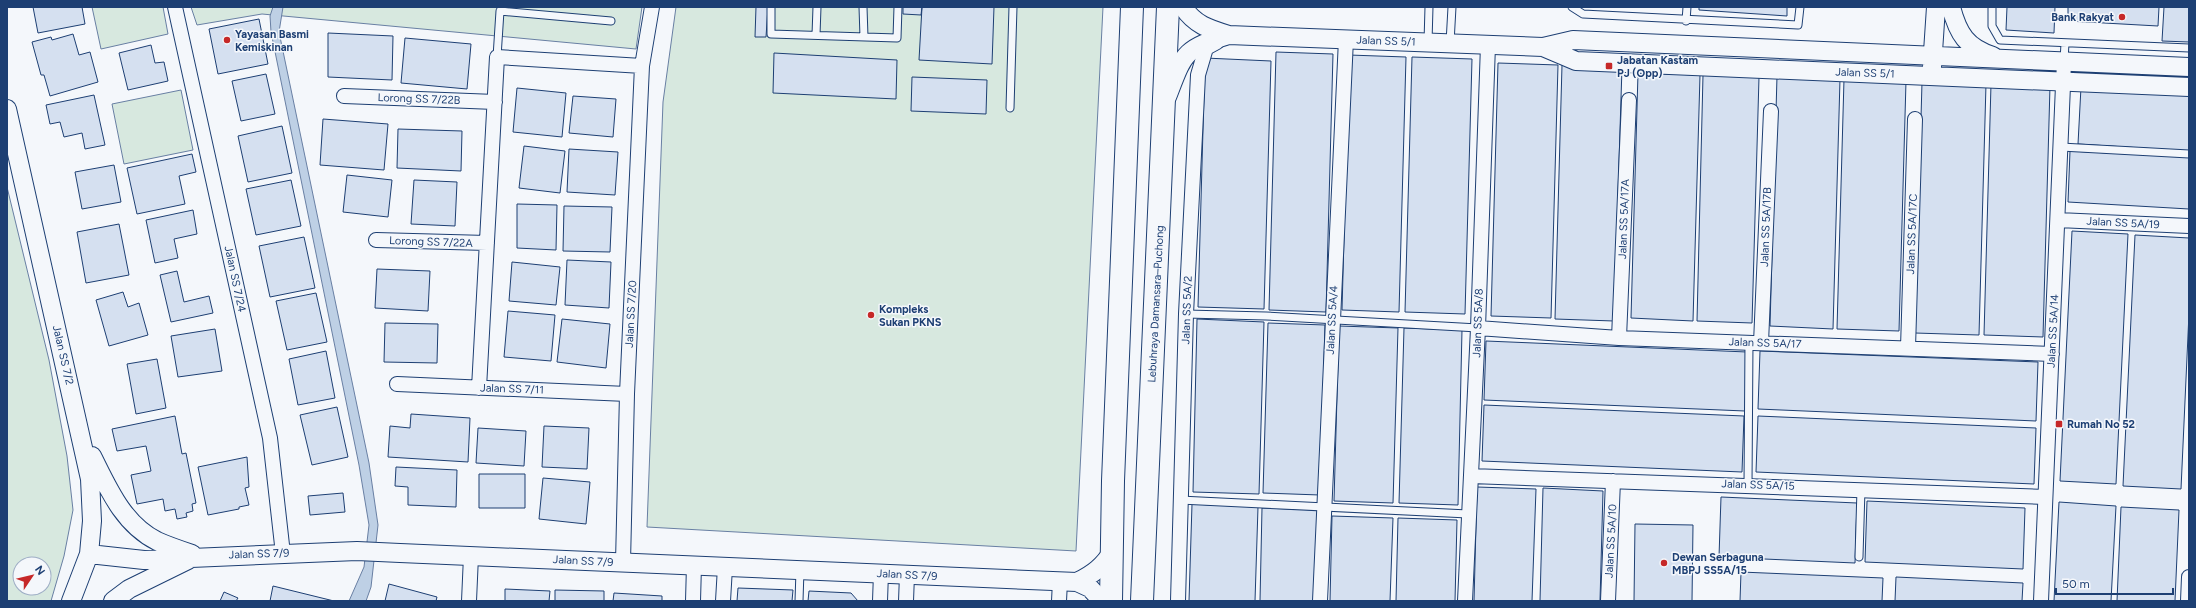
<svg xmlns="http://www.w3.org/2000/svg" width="2196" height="608" font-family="Figtree,sans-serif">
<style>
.green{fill:#d7e8df;stroke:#687fa3;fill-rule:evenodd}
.water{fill:#bed0e5;stroke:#687fa3}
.building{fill:#d5e0f0;stroke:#1d3f73}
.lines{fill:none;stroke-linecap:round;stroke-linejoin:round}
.service-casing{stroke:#1d3f73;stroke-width:9}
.minor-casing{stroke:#1d3f73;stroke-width:16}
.tertiary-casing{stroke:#1d3f73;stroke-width:20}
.motorway-casing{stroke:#1d3f73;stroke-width:24}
.service{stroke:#f4f7fb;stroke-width:7}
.minor{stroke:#f4f7fb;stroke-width:14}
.tertiary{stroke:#f4f7fb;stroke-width:18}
.motorway{stroke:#f4f7fb;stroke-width:22}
.poi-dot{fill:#c62828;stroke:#f4f7fb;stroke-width:1.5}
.labels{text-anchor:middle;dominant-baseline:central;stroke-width:3;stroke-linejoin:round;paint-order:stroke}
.poi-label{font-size:11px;font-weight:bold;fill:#1d3f73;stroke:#f4f7fb;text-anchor:start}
.street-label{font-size:11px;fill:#1d3f73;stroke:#f4f7fb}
</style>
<rect width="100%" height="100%" fill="#f4f7fb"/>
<path class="green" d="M 92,7 L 163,7 L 168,34 L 101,49 Z
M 191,7 L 642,7 L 636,49 L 262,14 L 197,25 Z
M 676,7 L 1103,7 L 1076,551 L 647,527 L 663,102 Z
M 181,90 L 193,150 L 124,164 L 112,104 Z
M 7,187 L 49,360 L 67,456 L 73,510 L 64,556 L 51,601 L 7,601 ZM 20,564 L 44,564 L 44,588 L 20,588 Z"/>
<path class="water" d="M 273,7 L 283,7 L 279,32 L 369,463 L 378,525 L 371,587 L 366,601 L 349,601 L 364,567 L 369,525 L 359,465 L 271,32 L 270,16 Z"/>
<path class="building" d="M 33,7 L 82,7 L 85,24 L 38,33 Z
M 756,7 L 768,7 L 766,37 L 755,37 Z
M 903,7 L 922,7 L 921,15 L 903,14 Z
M 922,7 L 994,7 L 992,64 L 919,60 Z
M 1699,7 L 1787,7 L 1787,16 L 1699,10 Z
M 2007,7 L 2055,7 L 2054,33 L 2006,30 Z
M 2068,7 L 2159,7 L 2158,26 L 2068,21 Z
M 2164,7 L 2189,7 L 2189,42 L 2162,41 Z
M 259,19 L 268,64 L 218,74 L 209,29 Z
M 328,33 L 393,36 L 392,80 L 328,77 Z
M 73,34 L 79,55 L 90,52 L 98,82 L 50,96 L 44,75 L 41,75 L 32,42 L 51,37 L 52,40 Z
M 405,38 L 471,44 L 467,89 L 401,83 Z
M 151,45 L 155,63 L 164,62 L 168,81 L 128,90 L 119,53 Z
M 1276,52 L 1333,54 L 1326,312 L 1269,310 Z
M 774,53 L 897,60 L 896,99 L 773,93 Z
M 1349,55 L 1406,57 L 1399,312 L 1342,310 Z
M 1412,57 L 1472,59 L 1465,314 L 1405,312 Z
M 1205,58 L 1271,61 L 1264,309 L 1198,307 Z
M 1498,63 L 1558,65 L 1551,318 L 1491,316 Z
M 1562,65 L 1622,67 L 1614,321 L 1555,319 Z
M 1638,73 L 1700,75 L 1693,321 L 1631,318 Z
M 266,74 L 275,114 L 241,121 L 232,81 Z
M 1703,75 L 1759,77 L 1752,323 L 1697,321 Z
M 1777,76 L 1840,79 L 1833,329 L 1770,326 Z
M 912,77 L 987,80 L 986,114 L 911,111 Z
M 1844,79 L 1906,81 L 1899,331 L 1837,329 Z
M 1922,82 L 1986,84 L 1979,335 L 1915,333 Z
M 1991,84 L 2050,86 L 2043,337 L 1984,335 Z
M 2081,87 L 2189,93 L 2189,151 L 2078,144 Z
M 517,88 L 566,93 L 562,137 L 513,132 Z
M 94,95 L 105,145 L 85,149 L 82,133 L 64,137 L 60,122 L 50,124 L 46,105 Z
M 573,96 L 616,99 L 613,137 L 569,133 Z
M 323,119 L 388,124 L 384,170 L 320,165 Z
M 282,126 L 292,173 L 248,182 L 238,136 Z
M 398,129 L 462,131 L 461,171 L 397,168 Z
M 524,146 L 565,151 L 560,193 L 519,188 Z
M 569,149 L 618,152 L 615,195 L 567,192 Z
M 2070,151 L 2189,157 L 2189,209 L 2068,202 Z
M 192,154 L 196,172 L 179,176 L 185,204 L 137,214 L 127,168 Z
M 114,165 L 121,202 L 82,209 L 75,172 Z
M 347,175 L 392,180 L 388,217 L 343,212 Z
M 291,180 L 301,226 L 256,235 L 246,189 Z
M 414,180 L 457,182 L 455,226 L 411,224 Z
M 517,204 L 557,205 L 556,250 L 517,248 Z
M 564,206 L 612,207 L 610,252 L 563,251 Z
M 193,210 L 197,234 L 174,239 L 178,258 L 155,263 L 146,220 Z
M 119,224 L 129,275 L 86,283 L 77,232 Z
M 2072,231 L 2128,234 L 2116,484 L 2060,481 Z
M 2135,235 L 2189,238 L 2189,313 L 2181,489 L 2123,486 Z
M 304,237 L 315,288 L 270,297 L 259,246 Z
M 567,260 L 611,262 L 609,308 L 565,305 Z
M 512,262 L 560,267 L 556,305 L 509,301 Z
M 377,269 L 430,271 L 428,311 L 375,308 Z
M 177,271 L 184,302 L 209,296 L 213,313 L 171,322 L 160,275 Z
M 123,292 L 128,307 L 139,303 L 148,335 L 109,346 L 96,300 Z
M 316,293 L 327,342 L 287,350 L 276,301 Z
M 508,311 L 555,315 L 551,361 L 504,357 Z
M 562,319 L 610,324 L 606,368 L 557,362 Z
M 1197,319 L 1264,322 L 1259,494 L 1193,492 Z
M 385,323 L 438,324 L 437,363 L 384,362 Z
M 1268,323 L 1325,325 L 1320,495 L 1263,493 Z
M 1339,326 L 1398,328 L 1393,503 L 1334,501 Z
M 1404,328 L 1462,330 L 1458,505 L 1399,503 Z
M 215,329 L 222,371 L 178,377 L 171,336 Z
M 1486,341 L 1747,352 L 1745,411 L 1484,400 Z
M 326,351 L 335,398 L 298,405 L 289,359 Z
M 1760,351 L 2038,362 L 2036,421 L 1758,409 Z
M 157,359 L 166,408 L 136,414 L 127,364 Z
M 1484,405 L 1744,416 L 1742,472 L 1482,461 Z
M 337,407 L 348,457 L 312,465 L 300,415 Z
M 411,414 L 470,418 L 468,462 L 388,457 L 390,426 L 410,428 Z
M 175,416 L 182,454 L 186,453 L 196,503 L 192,504 L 193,511 L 186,513 L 187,517 L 177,519 L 175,509 L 165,511 L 163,499 L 137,504 L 131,475 L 151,471 L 146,446 L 117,451 L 112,429 Z
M 1758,416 L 2036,428 L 2034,484 L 1756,472 Z
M 544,426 L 589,428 L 587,469 L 542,467 Z
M 478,428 L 526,431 L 524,466 L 476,463 Z
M 247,457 L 249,487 L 245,488 L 249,505 L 239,507 L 239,509 L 208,515 L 198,467 Z
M 396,467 L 457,470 L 456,507 L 408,505 L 408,487 L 395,486 Z
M 479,474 L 525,474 L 525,508 L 479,508 Z
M 543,478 L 590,482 L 586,524 L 539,519 Z
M 1477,487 L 1536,489 L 1532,601 L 1474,601 Z
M 1543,488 L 1603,491 L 1600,601 L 1540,601 Z
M 343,493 L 345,512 L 310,515 L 308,496 Z
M 1721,497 L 1857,503 L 1855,563 L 1719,557 Z
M 1867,501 L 2025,508 L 2023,569 L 1865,562 Z
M 2059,502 L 2116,506 L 2111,601 L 2054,601 Z
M 1192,504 L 1258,507 L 1255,601 L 1189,601 Z
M 2121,507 L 2179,510 L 2175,601 L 2117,601 Z
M 1262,508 L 1319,510 L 1316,601 L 1260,601 Z
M 1332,516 L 1393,518 L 1390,601 L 1330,601 Z
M 1398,518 L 1457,520 L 1455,601 L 1396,601 Z
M 1635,524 L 1693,525 L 1692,601 L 1634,601 Z
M 1741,572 L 1883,578 L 1882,601 L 1740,601 Z
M 1896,577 L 2023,583 L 2022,601 L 1895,601 Z
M 389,584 L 437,597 L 436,601 L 385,601 Z
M 273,586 L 334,601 L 270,601 Z
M 738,588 L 793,590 L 792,601 L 737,601 Z
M 505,589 L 550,591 L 549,601 L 505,601 Z
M 555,590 L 604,591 L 604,601 L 555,601 Z
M 809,591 L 851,593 L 858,601 L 808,601 Z
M 224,592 L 238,598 L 236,601 L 220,601 Z
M 614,593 L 662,596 L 662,601 L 613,601 Z"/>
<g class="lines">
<g class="service-casing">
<path id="service" d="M 771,7 L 771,34 L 897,38 L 898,7
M 863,7 L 864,37
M 1572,7 L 1583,14 L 1798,25 L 1800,7
M 1992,7 L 1992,26 L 2000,40 L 2189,48
M 1686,21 L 1687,7
M 816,35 L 817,7
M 1428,42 L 1429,7
M 1450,43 L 1452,7
M 497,57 L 500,11 L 611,21
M 2064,61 L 2065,43
M 1010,108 L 1013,7
M 2061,147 L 2189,154
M 1186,314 L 1266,316 L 1478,328
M 1748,485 L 1749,342
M 1180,500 L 1468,514
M 1859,557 L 1861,489
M 799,601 L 800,570"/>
</g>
<g class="minor-casing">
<path id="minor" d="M 175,7 L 270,438 L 283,554
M 344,96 L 495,102
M 2058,220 L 2189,226
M 376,240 L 487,243
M 1478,328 L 1619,338 L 2052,354
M 1619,338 L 1629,100
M 1761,343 L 1771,111
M 1908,348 L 1915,119
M 397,384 L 627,394
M 479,388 L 497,57 L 642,66
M 1471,476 L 2045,497
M 623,562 L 627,394 L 642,66 L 652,7
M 469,601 L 471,556
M 693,601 L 694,565
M 723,601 L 725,567
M 880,601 L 881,573
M 906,601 L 907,575
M 1059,601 L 1060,581
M 1178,601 L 1186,314 L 1198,75 L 1206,48 L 1217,42
M 1320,601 L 1346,39
M 1465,601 L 1478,328 L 1488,45
M 1608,601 L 1613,481
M 2041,601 L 2064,62
M 2188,601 L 2189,577"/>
</g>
<g class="tertiary-casing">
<path id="tertiary" d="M 1183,7 C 1195,25 1209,29 1229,35 L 1543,47 L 1573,40 L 2189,67
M 1951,7 C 1958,34 1967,48 1993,56
M 1543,47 L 1576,61 L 2189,87
M 1932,67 L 1936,7
M 1167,97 C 1184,53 1183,49 1229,35
M 7,109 L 90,479 L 92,521 L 89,554 L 71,601
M 92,456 C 108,488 123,524 157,541 C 168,546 180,550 192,554
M 89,554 L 144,560 L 357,551 L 400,553 L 1077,582 L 1090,588 L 1102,601
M 1077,582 C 1094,574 1103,566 1113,551
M 113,601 L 129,589 L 188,560"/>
</g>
<g class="motorway-casing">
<path id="motorway" d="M 1111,601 L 1113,481 L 1132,7
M 1142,601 L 1168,7"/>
</g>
<use href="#service" class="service"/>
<use href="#minor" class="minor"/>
<use href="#tertiary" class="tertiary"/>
<use href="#motorway" class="motorway"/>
</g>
<g class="poi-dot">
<circle cx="2122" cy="17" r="4"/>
<circle cx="227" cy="40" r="4"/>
<rect x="1605" y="62" width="8" height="8" rx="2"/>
<circle cx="871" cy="315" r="4"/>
<rect x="2055" y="420" width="8" height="8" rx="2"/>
<circle cx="1664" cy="563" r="4"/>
</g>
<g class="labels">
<g class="poi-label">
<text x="2114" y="17" text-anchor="end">Bank Rakyat</text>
<text x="235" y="34">Yayasan Basmi<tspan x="235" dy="13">Kemiskinan</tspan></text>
<text x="1617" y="60">Jabatan Kastam<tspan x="1617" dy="13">PJ (Opp)</tspan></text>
<text x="879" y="309">Kompleks<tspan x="879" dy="13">Sukan PKNS</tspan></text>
<text x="2067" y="424">Rumah No 52</text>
<text x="1672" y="557">Dewan Serbaguna<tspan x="1672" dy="13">MBPJ SS5A/15</tspan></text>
</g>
<g class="street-label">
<text transform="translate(1386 41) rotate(2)">Jalan SS 5/1</text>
<text transform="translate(1865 73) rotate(2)">Jalan SS 5/1</text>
<text transform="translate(419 99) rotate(2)">Lorong SS 7/22B</text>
<text transform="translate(1624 219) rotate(-88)">Jalan SS 5A/17A</text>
<text transform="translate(2123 223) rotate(3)">Jalan SS 5A/19</text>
<text transform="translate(1766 227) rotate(-88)">Jalan SS 5A/17B</text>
<text transform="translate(1912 234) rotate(-88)">Jalan SS 5A/17C</text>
<text transform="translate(431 242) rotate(2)">Lorong SS 7/22A</text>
<text transform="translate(235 279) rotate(78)">Jalan SS 7/24</text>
<text transform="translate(1156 304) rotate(-87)">Lebuhraya Damansara–Puchong</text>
<text transform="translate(1187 310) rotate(-88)">Jalan SS 5A/2</text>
<text transform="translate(631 314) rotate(-87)">Jalan SS 7/20</text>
<text transform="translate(1332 320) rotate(-87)">Jalan SS 5A/4</text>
<text transform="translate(1478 323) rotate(-88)">Jalan SS 5A/8</text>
<text transform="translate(2053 331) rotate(-87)">Jalan SS 5A/14</text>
<text transform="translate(1765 343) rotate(2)">Jalan SS 5A/17</text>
<text transform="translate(63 355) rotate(77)">Jalan SS 7/2</text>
<text transform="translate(512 389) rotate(2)">Jalan SS 7/11</text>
<text transform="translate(1758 485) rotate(2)">Jalan SS 5A/15</text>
<text transform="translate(1611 541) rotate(-87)">Jalan SS 5A/10</text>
<text transform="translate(259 554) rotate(-2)">Jalan SS 7/9</text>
<text transform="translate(583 561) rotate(3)">Jalan SS 7/9</text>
<text transform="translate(907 575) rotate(3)">Jalan SS 7/9</text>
</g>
</g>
<rect width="2196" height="608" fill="none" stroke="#1d3f73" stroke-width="16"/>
<g transform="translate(32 576) rotate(55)"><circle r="19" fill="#f4f7fb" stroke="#9eadc5"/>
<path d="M0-3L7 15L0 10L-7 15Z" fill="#c62828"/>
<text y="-6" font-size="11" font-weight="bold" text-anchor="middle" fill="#1d3f73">N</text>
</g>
<path d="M2056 588v6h117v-6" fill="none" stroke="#1d3f73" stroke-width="2"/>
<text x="2062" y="588" font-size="12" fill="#1d3f73" stroke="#f4f7fb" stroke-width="3" paint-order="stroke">50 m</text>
</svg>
